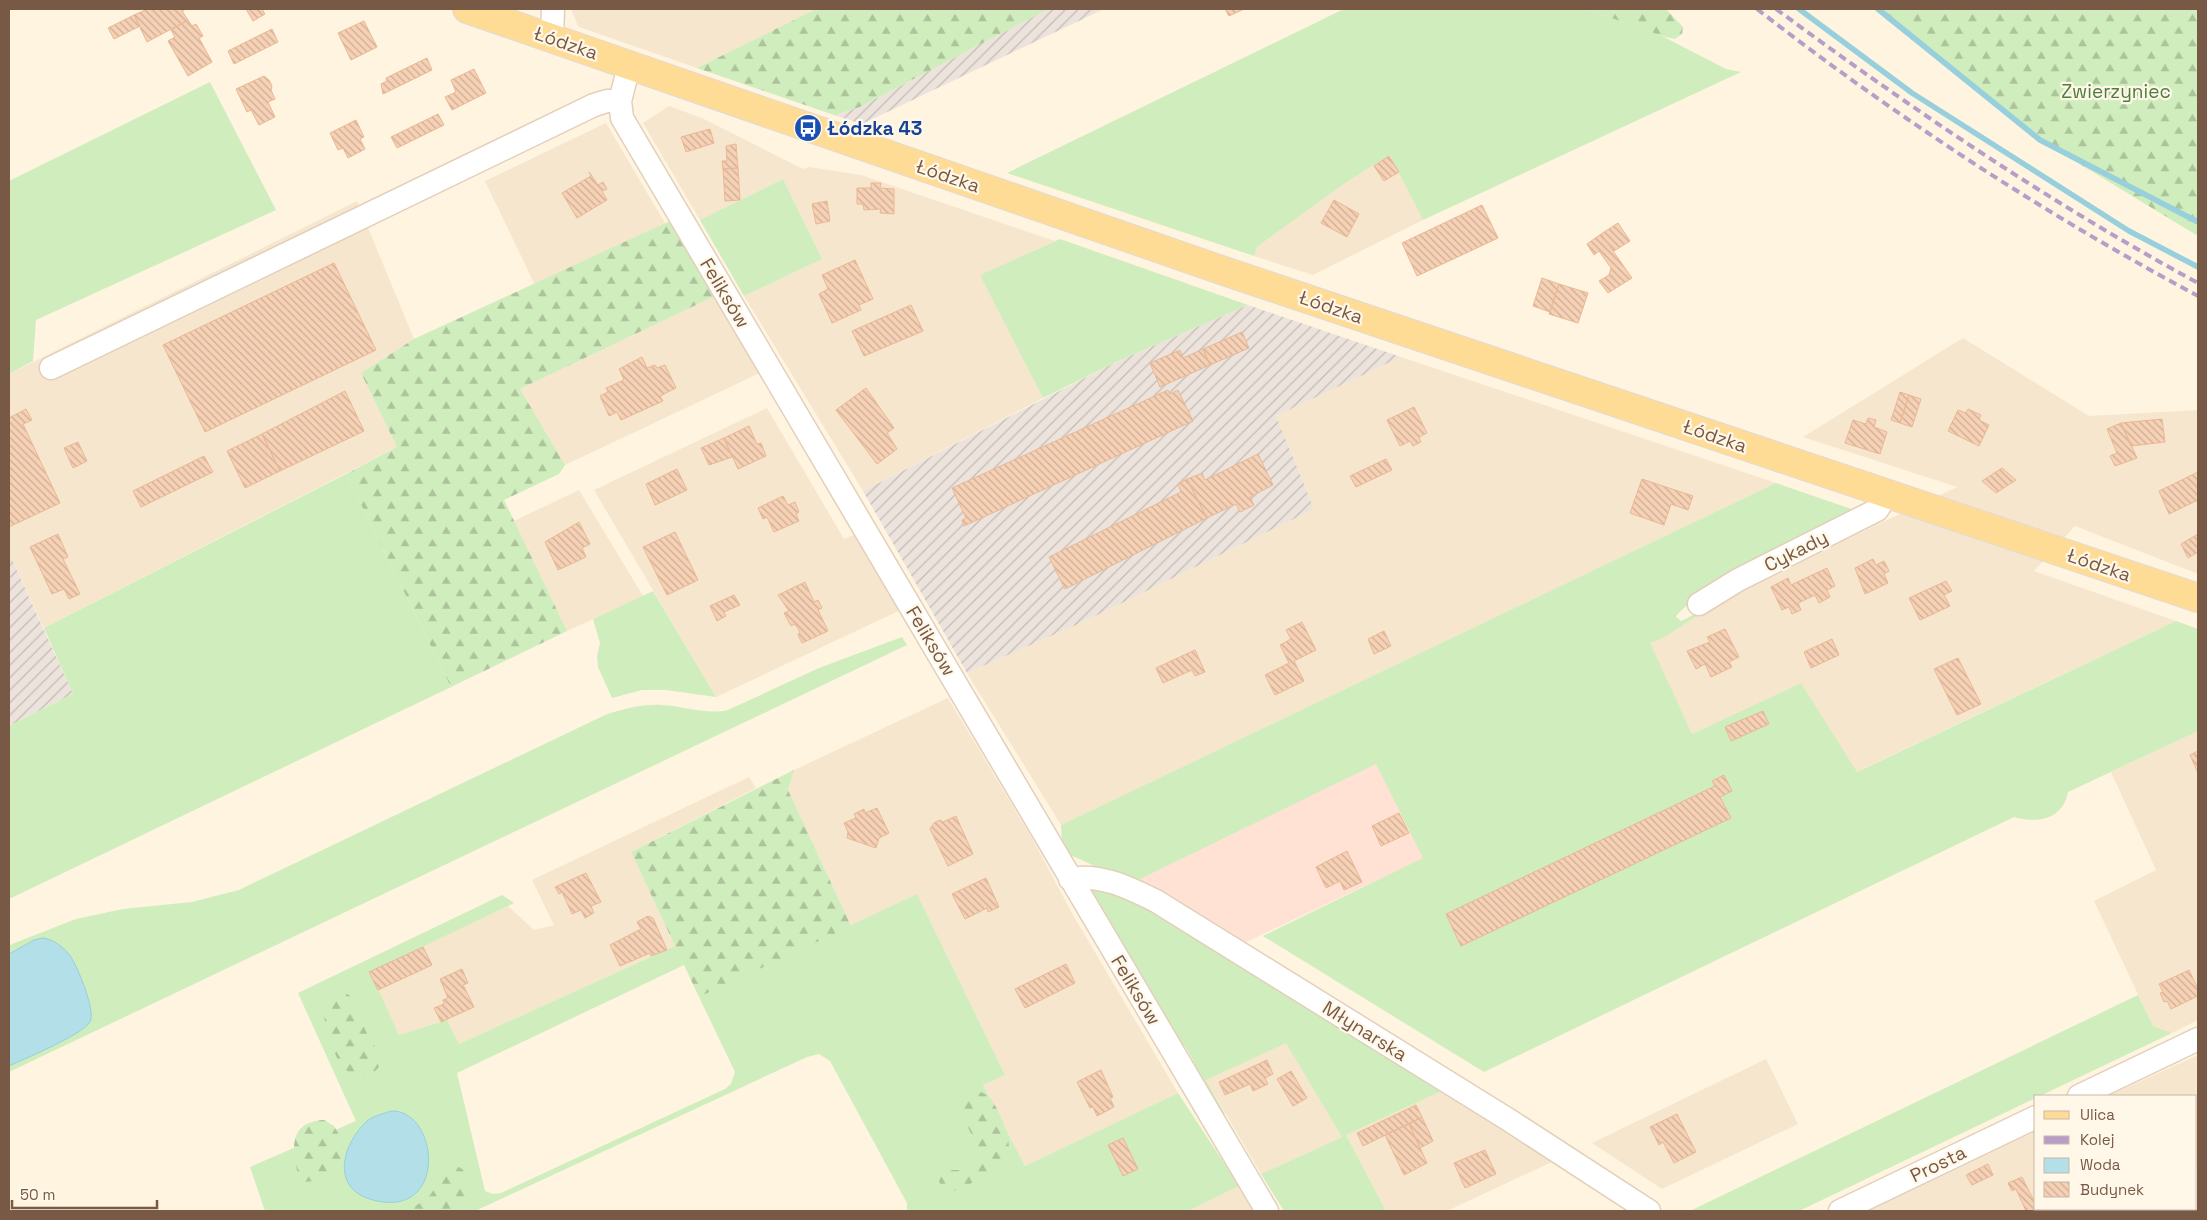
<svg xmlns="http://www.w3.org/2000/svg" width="2207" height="1220" font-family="'Space Grotesk',sans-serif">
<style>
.residential{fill:#f6e6ce}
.commercial{fill:#ffe2d3}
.industrial{fill:url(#industrial-furrows)}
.grass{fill:#cfedbd}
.forest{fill:url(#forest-firs)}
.water{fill:#b3dfe9;stroke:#98cfdc}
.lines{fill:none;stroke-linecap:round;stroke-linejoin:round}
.stream{stroke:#98cfdc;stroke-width:5.5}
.building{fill:url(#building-back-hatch);stroke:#eab894}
.minor-casing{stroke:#e3d0bb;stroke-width:25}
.major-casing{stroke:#e1dad6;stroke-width:30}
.minor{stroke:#fff;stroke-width:22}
.major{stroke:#ffdc96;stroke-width:28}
.rail{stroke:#b69ec8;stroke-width:4;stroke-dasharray:8 5;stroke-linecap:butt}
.labels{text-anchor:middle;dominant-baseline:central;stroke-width:4.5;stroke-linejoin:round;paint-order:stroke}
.street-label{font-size:19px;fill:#775945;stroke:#fff7e8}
.park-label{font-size:19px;fill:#4c7e3c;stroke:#fff7e8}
.transit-label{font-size:19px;font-weight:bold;fill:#164399;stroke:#fff7e8;text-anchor:start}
</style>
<defs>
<pattern id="industrial-furrows" width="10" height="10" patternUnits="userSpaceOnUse" patternTransform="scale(1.25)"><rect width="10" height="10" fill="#ece4dc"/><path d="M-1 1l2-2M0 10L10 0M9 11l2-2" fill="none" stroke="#c4bcb4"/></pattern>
<pattern id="forest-firs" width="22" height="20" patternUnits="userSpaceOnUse" patternTransform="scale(1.25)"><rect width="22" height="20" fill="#cfedbd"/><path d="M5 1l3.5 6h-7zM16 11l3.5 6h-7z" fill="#adc39b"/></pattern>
<pattern id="building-back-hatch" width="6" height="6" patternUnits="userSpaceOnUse" patternTransform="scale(1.25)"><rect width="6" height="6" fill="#f6d1b5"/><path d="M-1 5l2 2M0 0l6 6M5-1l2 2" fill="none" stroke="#ccad95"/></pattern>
</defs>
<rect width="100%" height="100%" fill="#fef4e0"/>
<path class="residential" d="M 571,9 L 816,9 L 697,68 L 582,28 L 578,26 Z
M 669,106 L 702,118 L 803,169 L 809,167 L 861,175 L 1055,241 L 981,275 L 1043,398 L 863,491 L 744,296 L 822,259 L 783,179 L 700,220 L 643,123 Z
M 606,123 L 665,223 L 535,285 L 485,181 Z
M 1390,155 L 1423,220 L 1313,275 L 1254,256 L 1257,247 L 1345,183 Z
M 357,201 L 414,339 L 361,373 L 397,447 L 44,628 L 9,553 L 9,374 Z
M 717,295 L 762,372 L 565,465 L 520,389 Z
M 1963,338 L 2089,416 L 2198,410 L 2198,574 L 2075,526 L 2034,571 L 2176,621 L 1856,772 L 1801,683 L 1692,734 L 1649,643 L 1667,636 L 1725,597 L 1957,487 L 1803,437 Z
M 1401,357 L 1776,483 L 1061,825 L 967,673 L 1085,621 L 1313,509 L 1276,416 Z
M 767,408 L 844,539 L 858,533 L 903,609 L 716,697 L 594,490 Z
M 579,490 L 643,596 L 567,631 L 514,521 Z
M 948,698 L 1033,840 L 1073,915 L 1178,1093 L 1025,1166 L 983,1085 L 1005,1075 L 917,894 L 851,926 L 788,790 L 794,770 Z
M 2198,731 L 2198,1020 L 2172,1033 L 2153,1026 L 2094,901 L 2156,870 L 2111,772 Z
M 749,777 L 756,788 L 631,852 L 675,946 L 459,1044 L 447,1020 L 399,1035 L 369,972 L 508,906 L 534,930 L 554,925 L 532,880 Z
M 1286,1042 L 1342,1137 L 1261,1174 L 1206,1080 Z
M 2198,1055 L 2198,1165 L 2196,1166 L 2196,1096 L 2108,1096 Z
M 1766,1059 L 1798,1124 L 1662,1189 L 1592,1143 Z
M 1448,1088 L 1556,1160 L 1447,1211 L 1386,1211 L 1346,1135 Z
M 2036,1129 L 2036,1209 L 2105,1209 L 2100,1211 L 1865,1211 Z
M 1239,1186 L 1254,1211 L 1188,1211 Z"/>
<path class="commercial" d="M 1376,763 L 1424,858 L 1240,945 L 1132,883 Z"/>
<path class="industrial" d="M 1048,9 L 1104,9 L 862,124 L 834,115 L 860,107 Z
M 1248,305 L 1401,357 L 1276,416 L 1314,509 L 1085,621 L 967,673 L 863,491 L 1118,361 Z
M 9,553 L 73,694 L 9,726 Z"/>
<path class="grass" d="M 1344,9 L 1586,9 L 1662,36 L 1726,69 L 1741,72 L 1423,220 L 1390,155 L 1345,183 L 1257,247 L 1254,256 L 1007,173 Z
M 210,82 L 276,210 L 36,320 L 33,361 L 9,374 L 9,181 Z
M 783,179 L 822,259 L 744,296 L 700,220 Z
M 1060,239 L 1248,305 L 1118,361 L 1043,398 L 980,275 Z
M 346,474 L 451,687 L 9,899 L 9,726 L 73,694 L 44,628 Z
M 1776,483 L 1857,511 C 1828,527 1685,596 1676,617 L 1681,621 L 1713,605 L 1667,636 L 1650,643 L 1692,734 L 1801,683 L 1857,772 L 2176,621 L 2198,629 L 2198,731 L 2068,792 C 2063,819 2038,824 2014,817 L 1484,1072 L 1263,936 L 1423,858 L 1376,764 L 1132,883 L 1066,853 L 1062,845 L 1061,825 Z
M 653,591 L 716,697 L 666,690 L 642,690 L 612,698 L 598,667 L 597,656 L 600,643 L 593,619 Z
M 902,637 L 907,645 L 9,1072 L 9,946 L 12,944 L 76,919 L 123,909 L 192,902 L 239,890 L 605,715 C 624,709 642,704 662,705 C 684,706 706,715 728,710 L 819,668 Z
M 1073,869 L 1134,899 L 1444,1090 L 1346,1135 L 1386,1211 L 1284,1211 L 1261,1174 L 1342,1137 L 1286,1043 L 1206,1080 L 1225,1114 L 1223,1114 L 1195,1068 L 1195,1064 L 1185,1046 L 1181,1046 L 1160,1007 Z
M 917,894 L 1005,1075 L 983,1085 L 1025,1166 L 1178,1093 L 1239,1186 L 1188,1211 L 907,1211 L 907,1203 L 830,1061 L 819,1054 L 807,1057 L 475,1211 L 265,1211 L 250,1167 L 356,1121 L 298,993 L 502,895 L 514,903 L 370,972 L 399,1035 L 447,1020 L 459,1044 L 675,946 L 684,965 L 457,1073 L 485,1191 L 493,1194 L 501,1193 L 725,1089 L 731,1084 L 735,1072 L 699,997 Z
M 2138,995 L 2153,1026 L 2172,1033 L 1799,1211 L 1692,1210 Z"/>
<path class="forest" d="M 816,9 L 1048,9 L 860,107 L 834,115 L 697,68 Z
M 1586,9 L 1666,9 L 1683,27 L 1682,34 L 1675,39 L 1662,36 Z
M 1873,9 L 2198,9 L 2198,236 L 2040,140 Z
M 672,220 L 717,295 L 520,389 L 565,465 L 559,474 L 504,500 L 567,631 L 451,687 L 346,474 L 397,447 L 361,373 L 414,339 Z
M 794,770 L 788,790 L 851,926 L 699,997 L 631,852 Z
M 337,990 L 344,991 L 351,997 L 369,1038 L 381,1055 C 382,1069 373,1075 360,1078 C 355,1075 348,1072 343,1068 C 335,1059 321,1017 324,1005 C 326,998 331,994 337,990 Z
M 971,1091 C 978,1091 984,1092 989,1097 C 998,1106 1013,1142 1008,1154 C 1003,1168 987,1174 975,1181 C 965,1187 955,1193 943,1190 L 939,1181 L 943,1173 L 952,1170 L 970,1170 L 977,1163 L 980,1155 C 975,1134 956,1117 964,1094 Z
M 324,1120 L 334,1126 L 338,1133 L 343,1161 L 340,1172 L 331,1179 L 304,1182 L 299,1179 C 292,1151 287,1122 324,1120 Z
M 444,1164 C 479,1164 476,1203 446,1211 C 432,1215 413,1211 398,1211 C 417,1206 430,1202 437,1182 C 439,1174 439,1170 444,1164 Z"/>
<path class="water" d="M 43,938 C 53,939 65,948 71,957 C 78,968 96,1011 90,1022 C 82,1035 24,1059 9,1066 L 9,954 L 34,940 Z
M 391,1111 C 439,1109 449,1220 373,1200 C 330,1189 342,1145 366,1122 C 372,1116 383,1114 391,1111 Z"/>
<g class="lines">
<path class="stream" d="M 1799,9 L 1912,93 L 2129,231 L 2198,267
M 1878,9 L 2040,140 L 2198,222"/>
</g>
<path class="building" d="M 148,9 L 186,9 L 182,11 L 188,20 L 147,42 L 134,15 Z
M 246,9 L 262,9 L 265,14 L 253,21 Z
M 1225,9 L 1244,9 L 1229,16 Z
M 134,15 L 140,26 L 114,39 L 108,28 Z
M 188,20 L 192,26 L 196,24 L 203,36 L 199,38 L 212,62 L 188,76 L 168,41 L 175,37 L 171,30 Z
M 364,21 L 377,47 L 351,60 L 338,33 Z
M 272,29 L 278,42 L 234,64 L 228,51 Z
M 427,58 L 432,70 L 383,94 L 381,84 L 387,81 L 386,78 Z
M 474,69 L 486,93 L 452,110 L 445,97 L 456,92 L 451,80 Z
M 264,76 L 269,80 L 272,86 L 271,90 L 275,99 L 268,102 L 275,117 L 259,125 L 251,110 L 247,112 L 236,89 Z
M 438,114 L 444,125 L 397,148 L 391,137 Z
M 356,120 L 364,137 L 360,139 L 365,149 L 348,158 L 343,148 L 338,150 L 330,133 Z
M 710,129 L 714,143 L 686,152 L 681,137 Z
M 736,144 L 738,168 L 723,169 L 722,161 L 727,161 L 726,146 Z
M 1389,156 L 1399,172 L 1384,181 L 1374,166 Z
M 738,168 L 740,200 L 725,201 L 723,169 Z
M 589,172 L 598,185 L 603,182 L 607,189 L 602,191 L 607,200 L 577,218 L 562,193 L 591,176 Z
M 871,183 L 881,183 L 880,188 L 894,189 L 894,214 L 880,213 L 881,209 L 864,210 L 863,204 L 857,204 L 857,188 L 871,188 Z
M 1334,200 L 1359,214 L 1347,237 L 1321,223 Z
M 827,201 L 830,221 L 816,224 L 812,204 Z
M 1482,205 L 1498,238 L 1417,276 L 1402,243 Z
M 1618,223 L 1630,241 L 1614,251 L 1601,234 Z
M 1601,234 L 1632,278 L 1608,293 L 1599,281 L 1609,275 L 1611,268 L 1599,251 L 1594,255 L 1587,244 Z
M 855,260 L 873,299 L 859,305 L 861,310 L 832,323 L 819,294 L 828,289 L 822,275 Z
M 334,263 L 376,350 L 205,432 L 163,345 Z
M 1542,278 L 1559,284 L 1550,312 L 1533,306 Z
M 1559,284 L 1588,293 L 1578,323 L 1549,314 Z
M 911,305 L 923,331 L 864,356 L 852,331 Z
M 1242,332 L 1249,348 L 1210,365 L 1203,349 Z
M 1203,349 L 1210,365 L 1160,387 L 1150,363 L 1180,350 L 1183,358 Z
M 642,357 L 647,368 L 655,365 L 657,368 L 665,365 L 676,388 L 660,396 L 663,401 L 621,420 L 617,412 L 609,416 L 600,396 L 608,392 L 606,388 L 624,380 L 619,369 Z
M 866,388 L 894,428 L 887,433 L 897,449 L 877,464 L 836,410 Z
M 1168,390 L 1170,394 L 1178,390 L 1193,421 L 964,526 L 962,520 L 966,518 L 952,488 Z
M 345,391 L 364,431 L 280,471 L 262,434 Z
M 1900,392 L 1909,395 L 1900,423 L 1891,420 Z
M 1909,395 L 1921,399 L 1912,427 L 1900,423 Z
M 1414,407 L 1427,433 L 1419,437 L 1421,442 L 1413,446 L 1410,441 L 1400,446 L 1387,420 Z
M 26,409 L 32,420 L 23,424 L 60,503 L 9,527 L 9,418 Z
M 1968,409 L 1981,415 L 1979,420 L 1989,425 L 1979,446 L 1948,431 L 1958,410 L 1966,413 Z
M 1868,418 L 1876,420 L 1874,427 L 1887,432 L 1880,454 L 1845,443 L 1853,420 L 1866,424 Z
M 2162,419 L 2165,442 L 2131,446 L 2121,423 Z
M 2121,423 L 2137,458 L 2115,466 L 2110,456 L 2117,453 L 2107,429 Z
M 749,426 L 757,444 L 761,443 L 766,456 L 738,469 L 724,438 Z
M 262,434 L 280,471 L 245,488 L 227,451 Z
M 724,438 L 732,457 L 709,465 L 701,448 Z
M 78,442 L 87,461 L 73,468 L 64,448 Z
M 1258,454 L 1273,485 L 1250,497 L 1254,505 L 1240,512 L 1236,504 L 1207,518 L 1187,479 L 1202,473 L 1205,480 Z
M 204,456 L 213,472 L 141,507 L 133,491 Z
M 1386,459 L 1392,470 L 1356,487 L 1350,476 Z
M 2002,468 L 2016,480 L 1996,493 L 1982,481 Z
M 677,469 L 687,490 L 655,505 L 646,484 Z
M 2198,472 L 2198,500 L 2169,514 L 2159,491 Z
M 1187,479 L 1207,518 L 1065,589 L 1049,557 L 1181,492 L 1178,484 Z
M 1642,479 L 1693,496 L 1688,510 L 1671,504 L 1664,525 L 1630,513 Z
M 783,496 L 788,505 L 795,502 L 799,512 L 796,514 L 799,521 L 774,532 L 767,517 L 763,519 L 758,508 Z
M 579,522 L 590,544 L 582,548 L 586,557 L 558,570 L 545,542 Z
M 675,532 L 698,580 L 667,595 L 643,547 Z
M 58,534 L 68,557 L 63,559 L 80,594 L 69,599 L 64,589 L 52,594 L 30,547 Z
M 2198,534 L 2198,552 L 2188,558 L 2181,544 Z
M 1873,559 L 1876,565 L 1884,561 L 1889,571 L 1884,574 L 1888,583 L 1865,594 L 1855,568 Z
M 1827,568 L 1835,586 L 1827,590 L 1830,597 L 1819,603 L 1815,595 L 1798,603 L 1801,610 L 1792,614 L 1789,607 L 1782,610 L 1771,587 L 1788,578 L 1791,585 Z
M 1946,581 L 1952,591 L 1944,595 L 1950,606 L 1920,620 L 1909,598 Z
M 805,582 L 814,602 L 818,600 L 822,608 L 818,610 L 828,631 L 802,643 L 798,635 L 800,632 L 795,624 L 791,626 L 784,613 L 789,611 L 778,595 Z
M 734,595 L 740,605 L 724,612 L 726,616 L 717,621 L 710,606 Z
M 1302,622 L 1316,650 L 1294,661 L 1304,681 L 1275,695 L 1265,675 L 1289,663 L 1280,645 L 1291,639 L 1286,630 Z
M 1725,629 L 1739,657 L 1729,662 L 1732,667 L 1711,677 L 1705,664 L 1696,669 L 1687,651 L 1710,642 L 1707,637 Z
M 1384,631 L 1391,646 L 1374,654 L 1368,639 Z
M 1832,639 L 1839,655 L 1811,668 L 1804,652 Z
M 1195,650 L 1205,672 L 1195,676 L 1192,670 L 1163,683 L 1156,668 Z
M 1958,658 L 1981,704 L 1957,715 L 1934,669 Z
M 1763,711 L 1769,724 L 1731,741 L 1725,727 Z
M 2198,751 L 2198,770 L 2197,771 L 2190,755 Z
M 1724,775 L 1732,791 L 1720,797 L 1731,818 L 1461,946 L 1446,914 L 1715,786 L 1712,781 Z
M 877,808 L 889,833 L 879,838 L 876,848 L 847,838 L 848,832 L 844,823 L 856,818 L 854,814 L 864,809 L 865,813 Z
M 1399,813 L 1409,833 L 1381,846 L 1372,826 Z
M 956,816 L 973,854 L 948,866 L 930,829 L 934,823 L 940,820 L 943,822 Z
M 1347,851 L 1362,882 L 1344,890 L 1340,881 L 1326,888 L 1316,867 Z
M 586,873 L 601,902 L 591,906 L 594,913 L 585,918 L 581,910 L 572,914 L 562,892 L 559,894 L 555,887 Z
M 986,878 L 999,907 L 988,912 L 987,908 L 965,919 L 952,894 Z
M 648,916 L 653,918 L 667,950 L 651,956 L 650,953 L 620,966 L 610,945 L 641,929 L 637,922 Z
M 423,947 L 432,965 L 378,990 L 369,972 Z
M 1066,964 L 1075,983 L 1025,1008 L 1015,989 Z
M 462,969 L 468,983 L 463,985 L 474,1007 L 441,1022 L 434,1008 L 444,1004 L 443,1000 L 448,998 L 440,979 Z
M 2189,970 L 2198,989 L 2198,996 L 2171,1009 L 2167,1001 L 2164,1002 L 2160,993 L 2163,992 L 2159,984 Z
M 1267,1060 L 1273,1074 L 1265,1078 L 1268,1084 L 1253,1091 L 1250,1084 L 1225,1095 L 1219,1082 Z
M 1101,1070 L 1113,1097 L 1110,1098 L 1114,1107 L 1097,1116 L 1093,1107 L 1090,1108 L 1077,1082 Z
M 1291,1071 L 1307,1098 L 1293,1106 L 1277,1079 Z
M 1416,1105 L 1422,1117 L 1363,1146 L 1357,1133 Z
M 1677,1114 L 1696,1152 L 1674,1163 L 1663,1142 L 1659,1145 L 1650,1127 Z
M 1422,1117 L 1433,1141 L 1420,1148 L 1409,1124 Z
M 1409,1124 L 1427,1163 L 1404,1175 L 1385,1135 Z
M 1123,1138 L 1138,1169 L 1123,1176 L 1108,1145 Z
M 1485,1150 L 1496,1174 L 1465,1188 L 1454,1163 Z
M 1988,1164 L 1993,1175 L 1972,1185 L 1966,1175 Z
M 2022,1177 L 2038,1209 L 2034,1211 L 2026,1211 L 2016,1189 L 2012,1191 L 2008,1183 Z"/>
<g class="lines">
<g class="minor-casing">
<path id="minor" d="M 552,38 L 553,9
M 629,66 L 620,101 L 622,118 L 1267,1211
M 51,368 L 594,105 L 607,101 L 620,101
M 1699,604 L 1738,580 L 1877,510 L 1888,494
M 1070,879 C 1100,873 1130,888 1156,901 L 1509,1120 L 1649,1211
M 2079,1096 L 2198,1039
M 1840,1211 L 2036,1117"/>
</g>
<g class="major-casing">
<path id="major" d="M 467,9 L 1227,272 L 2198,598"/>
</g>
<use href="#minor" class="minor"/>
<use href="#major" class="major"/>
<path class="rail" d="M 1757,9 C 1896,117 2043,213 2198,296
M 1776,9 C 1912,109 2050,203 2198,283"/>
</g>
<defs>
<g id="bus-disc" transform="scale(1.4375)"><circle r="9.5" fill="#1a4fb4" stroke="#fff7e8"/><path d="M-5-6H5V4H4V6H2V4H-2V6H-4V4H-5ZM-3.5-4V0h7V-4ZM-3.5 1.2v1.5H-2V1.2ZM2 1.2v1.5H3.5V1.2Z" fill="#fff"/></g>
</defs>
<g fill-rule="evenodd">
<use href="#bus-disc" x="808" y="128"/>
</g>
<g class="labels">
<g class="street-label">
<text transform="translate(566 43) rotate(19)">Łódzka</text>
<text transform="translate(948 176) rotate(19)">Łódzka</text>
<text transform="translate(725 293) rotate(59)">Feliksów</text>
<text transform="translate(1331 307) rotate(19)">Łódzka</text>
<text transform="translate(1715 436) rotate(19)">Łódzka</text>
<text transform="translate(1796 551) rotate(-27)">Cykady</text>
<text transform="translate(2099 565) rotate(19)">Łódzka</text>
<text transform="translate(931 641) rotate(59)">Feliksów</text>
<text transform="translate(1136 990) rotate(59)">Feliksów</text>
<text transform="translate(1365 1031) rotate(32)">Młynarska</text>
<text transform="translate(1938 1164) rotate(-26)">Prosta</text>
</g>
<g class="park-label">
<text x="2116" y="91">Zwierzyniec</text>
</g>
<g class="transit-label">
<text x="827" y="128">Łódzka 43</text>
</g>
</g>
<rect width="2207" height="1220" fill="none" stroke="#775945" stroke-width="20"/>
<rect x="2034" y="1095" width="162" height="115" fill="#fff7e8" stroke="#c9b8a7"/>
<rect x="2044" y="1111" width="25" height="8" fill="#ffdc96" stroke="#c9b8a7"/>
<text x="2080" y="1120" font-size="15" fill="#775945">Ulica</text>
<rect x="2044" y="1136" width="25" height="8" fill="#b69ec8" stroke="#c9b8a7"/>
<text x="2080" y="1145" font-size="15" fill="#775945">Kolej</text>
<rect x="2044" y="1158" width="25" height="15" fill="#b3dfe9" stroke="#c9b8a7"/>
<text x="2080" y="1170" font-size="15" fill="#775945">Woda</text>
<rect x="2044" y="1182" width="25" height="15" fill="url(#building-back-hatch)" stroke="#c9b8a7"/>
<text x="2080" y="1195" font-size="15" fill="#775945">Budynek</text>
<path d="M12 1200v8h145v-8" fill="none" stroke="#775945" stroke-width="2.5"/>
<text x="20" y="1200" font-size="15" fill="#775945" stroke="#fff7e8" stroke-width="4" paint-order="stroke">50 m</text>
</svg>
